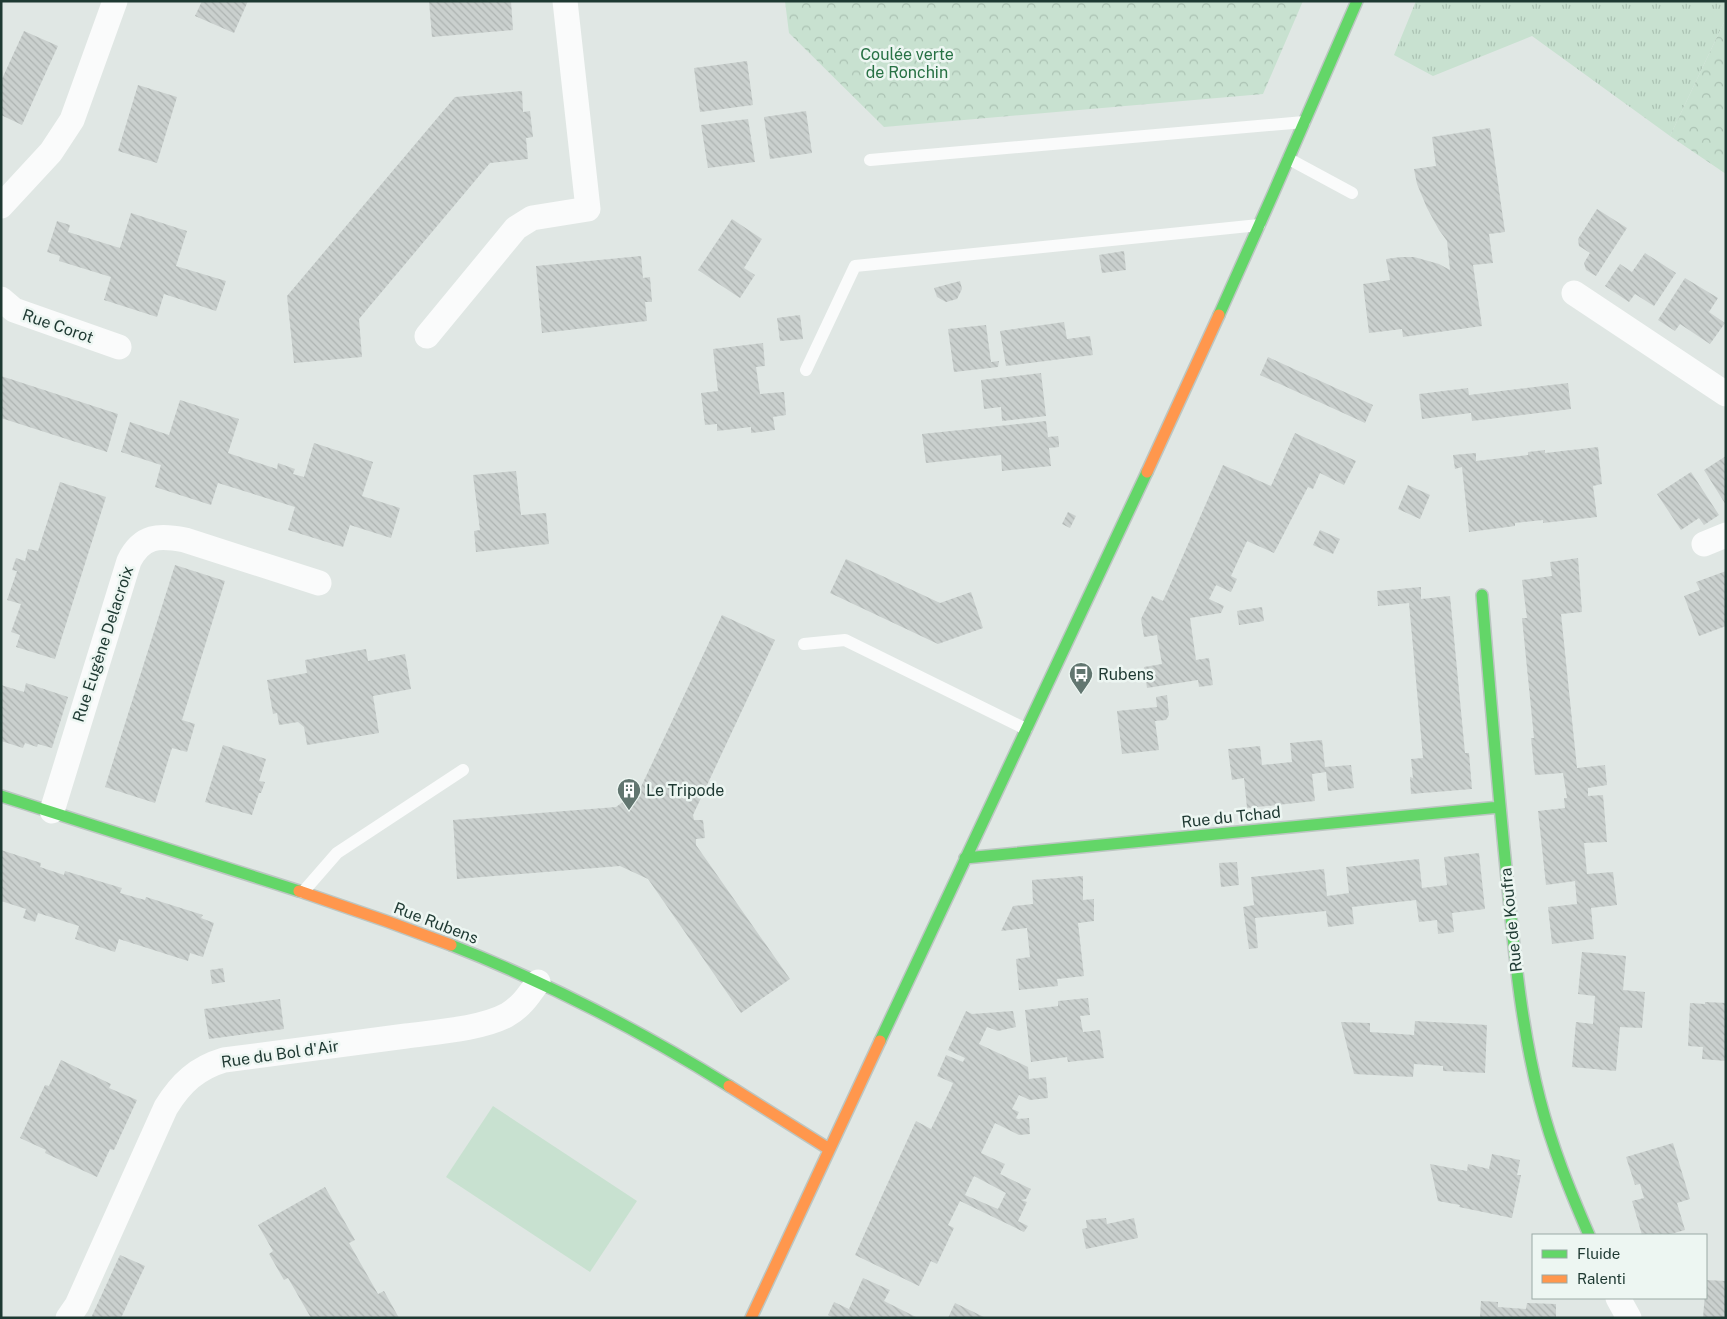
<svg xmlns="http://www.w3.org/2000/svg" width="1727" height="1319" font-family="'Public Sans',sans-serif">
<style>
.grass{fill:url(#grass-tufts)}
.forest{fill:url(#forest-crowns)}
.garden{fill:#c8e1d0}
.building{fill:url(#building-back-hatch);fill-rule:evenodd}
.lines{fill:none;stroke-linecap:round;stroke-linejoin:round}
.fast-casing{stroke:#bcc6c2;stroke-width:14}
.slow-casing{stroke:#bcc6c2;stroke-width:14}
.lane{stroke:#fafbfb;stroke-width:12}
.street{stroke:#fafbfb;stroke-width:25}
.fast{stroke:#63d668;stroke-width:11}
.slow{stroke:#ff974d;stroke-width:11}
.labels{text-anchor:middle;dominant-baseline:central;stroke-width:5;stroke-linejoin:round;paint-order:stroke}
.park-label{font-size:16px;fill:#277144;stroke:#edf6f2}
.street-label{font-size:16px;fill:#1e3932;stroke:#edf6f2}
.poi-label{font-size:16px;fill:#1e3932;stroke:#edf6f2;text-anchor:start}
</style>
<defs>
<pattern id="grass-tufts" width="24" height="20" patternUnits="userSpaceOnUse" patternTransform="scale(1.25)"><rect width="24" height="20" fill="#c8e1d0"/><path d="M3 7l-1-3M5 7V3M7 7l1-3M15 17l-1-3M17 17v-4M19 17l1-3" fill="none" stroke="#abc2b3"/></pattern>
<pattern id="forest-crowns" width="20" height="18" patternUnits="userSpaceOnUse" patternTransform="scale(1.25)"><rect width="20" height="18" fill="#c8e1d0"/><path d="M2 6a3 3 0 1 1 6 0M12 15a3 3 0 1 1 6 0" fill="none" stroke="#abc2b3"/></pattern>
<pattern id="building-back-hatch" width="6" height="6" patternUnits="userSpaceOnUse" patternTransform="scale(1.25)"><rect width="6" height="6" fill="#cad0ce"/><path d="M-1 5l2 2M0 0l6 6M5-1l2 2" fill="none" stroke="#adb3b1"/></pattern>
</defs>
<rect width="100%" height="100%" fill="#e0e7e4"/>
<path class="grass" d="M 1416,1 L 1723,1 L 1726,3 L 1726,18 L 1670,136 L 1532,36 L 1433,76 L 1394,55 Z"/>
<path class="forest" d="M 785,1 L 1303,1 L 1263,94 L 884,127 L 789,33 Z
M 1726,18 L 1726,174 L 1670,136 Z"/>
<path class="garden" d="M 493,1106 L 637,1201 L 590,1272 L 446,1177 Z"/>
<path class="building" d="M 202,1 L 248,1 L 234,33 L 195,16 Z
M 429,1 L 511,1 L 513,30 L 432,37 Z
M 24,31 L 58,46 L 22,125 L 1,115 L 1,81 Z
M 747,61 L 753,105 L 700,112 L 694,68 Z
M 138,85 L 177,97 L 157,163 L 118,151 Z
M 522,91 L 523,112 L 530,111 L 533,137 L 526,138 L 528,159 L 490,163 L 359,319 L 362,357 L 294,363 L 287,296 L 455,97 Z
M 806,111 L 812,153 L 770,159 L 764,117 Z
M 748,119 L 755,162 L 708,168 L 701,125 Z
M 1490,128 L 1505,232 L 1489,234 L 1493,263 L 1473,265 L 1482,326 L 1403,337 L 1402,329 L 1369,333 L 1363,284 L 1390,280 L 1386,259 L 1401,257 L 1414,257 L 1439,264 L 1450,270 L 1447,241 L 1439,230 L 1427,208 L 1417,184 L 1414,169 L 1436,166 L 1432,137 Z
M 1597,209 L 1627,228 L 1596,276 L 1586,270 L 1584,263 L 1590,253 L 1579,246 L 1578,239 Z
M 131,213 L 187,231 L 176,266 L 226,281 L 216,311 L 164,294 L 157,317 L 104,300 L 111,277 L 59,261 L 60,256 L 47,252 L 57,221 L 70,225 L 68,232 L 120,248 Z
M 732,219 L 762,239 L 744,268 L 755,275 L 740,298 L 698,270 Z
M 1124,251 L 1126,270 L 1102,273 L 1099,255 Z
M 1645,253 L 1676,273 L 1654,306 L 1635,294 L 1629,302 L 1605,286 L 1620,264 L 1632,272 Z
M 641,256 L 643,278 L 650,277 L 652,302 L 645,302 L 647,321 L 542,333 L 536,266 Z
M 1685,278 L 1718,298 L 1709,312 L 1725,323 L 1710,344 L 1680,324 L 1675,331 L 1658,320 Z
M 960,281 L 962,289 L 957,299 L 946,302 L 937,297 L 934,288 Z
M 800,315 L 803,339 L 780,341 L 777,318 Z
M 1064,322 L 1067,339 L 1090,336 L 1093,355 L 1006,366 L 1000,331 Z
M 986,325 L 991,362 L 999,361 L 998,367 L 954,372 L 948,329 Z
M 763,343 L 765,366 L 756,367 L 760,394 L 784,392 L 786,415 L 773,417 L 775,430 L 751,433 L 751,427 L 717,431 L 717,424 L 705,425 L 701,393 L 718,391 L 713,349 Z
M 1268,357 L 1373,405 L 1365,423 L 1260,375 Z
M 1041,373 L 1046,416 L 1002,421 L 1001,407 L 984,409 L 981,380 Z
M 1,376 L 118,414 L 107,452 L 1,418 Z
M 1568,383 L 1571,409 L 1472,421 L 1471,413 L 1422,419 L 1419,394 L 1468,388 L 1469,395 Z
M 180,400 L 239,419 L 228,453 L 277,469 L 278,463 L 295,469 L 293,474 L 304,477 L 314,443 L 373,462 L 362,496 L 400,508 L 391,538 L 350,525 L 343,547 L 288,530 L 295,507 L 218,483 L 211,505 L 155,487 L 161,465 L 121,452 L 130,422 L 169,435 Z
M 1046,421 L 1048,437 L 1058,436 L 1059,442 L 1059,447 L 1049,448 L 1051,466 L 1002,471 L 1001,455 L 926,463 L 922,434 Z
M 1295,433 L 1356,461 L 1344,485 L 1320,473 L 1313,489 L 1308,487 L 1274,553 L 1247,541 L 1231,576 L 1237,579 L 1231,592 L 1216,585 L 1209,599 L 1224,606 L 1221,613 L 1190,618 L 1196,660 L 1209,658 L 1213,685 L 1199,687 L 1198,680 L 1147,688 L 1144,667 L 1162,664 L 1157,635 L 1144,637 L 1141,619 L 1152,596 L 1163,601 L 1223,465 L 1271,486 Z
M 1598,447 L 1602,484 L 1593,486 L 1597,517 L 1543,523 L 1543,520 L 1515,523 L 1515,526 L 1469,532 L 1462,467 L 1455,469 L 1453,455 L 1476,453 L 1476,461 L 1528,455 L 1528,452 L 1545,450 L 1545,453 Z
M 1726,456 L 1726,505 L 1704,470 Z
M 516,471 L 521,515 L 546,513 L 549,544 L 476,552 L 474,531 L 480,530 L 473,475 Z
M 1691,472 L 1719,515 L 1704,525 L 1699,518 L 1681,530 L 1657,494 Z
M 60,482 L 106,497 L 55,659 L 16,647 L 20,635 L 11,632 L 21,604 L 7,600 L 17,571 L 12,570 L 16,558 L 25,561 L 28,549 L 38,551 Z
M 1408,485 L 1430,495 L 1420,519 L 1398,509 Z
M 1068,512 L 1076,516 L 1070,528 L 1062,524 Z
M 1320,530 L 1340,539 L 1333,554 L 1313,545 Z
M 1578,558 L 1582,612 L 1561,614 L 1577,768 L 1605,765 L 1607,785 L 1588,788 L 1588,796 L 1603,795 L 1607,842 L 1584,843 L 1587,874 L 1613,872 L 1617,905 L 1591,908 L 1594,939 L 1552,944 L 1548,907 L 1577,904 L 1575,881 L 1546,885 L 1538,811 L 1565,808 L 1564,798 L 1567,798 L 1563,773 L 1535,775 L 1531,738 L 1534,738 L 1522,618 L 1527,618 L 1522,580 L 1552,576 L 1550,562 Z
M 846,559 L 940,603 L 971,592 L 983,628 L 938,644 L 830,593 Z
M 175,565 L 225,581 L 182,720 L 195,724 L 187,752 L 172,748 L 155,803 L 105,787 Z
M 1726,571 L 1726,626 L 1699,636 L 1684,596 L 1700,590 L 1696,582 Z
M 1421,587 L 1421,599 L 1450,596 L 1465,753 L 1469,753 L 1472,789 L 1411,794 L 1410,777 L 1413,778 L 1411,759 L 1423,758 L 1409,603 L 1378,606 L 1377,591 Z
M 1262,607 L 1264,621 L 1239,625 L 1237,611 Z
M 722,615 L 775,640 L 693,815 L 694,820 L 703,820 L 705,838 L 696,839 L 696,845 L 790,979 L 741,1013 L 648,879 L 620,866 L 457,879 L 453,820 L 616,807 L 640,789 Z
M 366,649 L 368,661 L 405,654 L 411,689 L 373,696 L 379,733 L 307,745 L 304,727 L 298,722 L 279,725 L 277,713 L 273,714 L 267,680 L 307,673 L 305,660 Z
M 26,683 L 68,697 L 52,748 L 38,744 L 37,747 L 25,743 L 23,748 L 1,741 L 1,685 L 24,692 Z
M 1167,695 L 1169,715 L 1166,720 L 1155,721 L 1159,750 L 1122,754 L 1117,711 L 1157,707 L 1156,697 Z
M 1322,740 L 1325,767 L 1351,765 L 1354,788 L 1328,791 L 1326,772 L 1312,774 L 1315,801 L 1247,808 L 1244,778 L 1232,780 L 1228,749 L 1260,746 L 1262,765 L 1292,762 L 1290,743 Z
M 223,745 L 266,759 L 259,781 L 265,782 L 261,793 L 259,793 L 252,815 L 205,802 Z
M 1,850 L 41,863 L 40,867 L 64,875 L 65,871 L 122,888 L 120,893 L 145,900 L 146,897 L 203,915 L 201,918 L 214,923 L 203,957 L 190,953 L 188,961 L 119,939 L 115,952 L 75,939 L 79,926 L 38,913 L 35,922 L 23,918 L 26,909 L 1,901 Z
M 1479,853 L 1485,909 L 1452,913 L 1454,932 L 1438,934 L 1437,920 L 1419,922 L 1416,900 L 1352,907 L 1354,924 L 1328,927 L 1326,911 L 1255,918 L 1258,948 L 1249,949 L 1243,907 L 1254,905 L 1251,877 L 1324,869 L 1327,896 L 1349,893 L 1346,867 L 1419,859 L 1422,888 L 1447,885 L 1444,857 Z
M 1237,862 L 1239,885 L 1221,887 L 1219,863 Z
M 1083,876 L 1083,900 L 1094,899 L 1094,921 L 1078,923 L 1084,976 L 1057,979 L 1058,986 L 1019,990 L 1016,959 L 1030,957 L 1027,928 L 1001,931 L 1013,906 L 1033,904 L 1032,880 Z
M 1582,952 L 1626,956 L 1623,990 L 1645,992 L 1642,1028 L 1620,1027 L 1616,1071 L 1572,1067 L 1576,1022 L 1593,1024 L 1595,996 L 1578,994 Z
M 223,968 L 225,982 L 212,984 L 210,970 Z
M 1088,998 L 1090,1015 L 1080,1016 L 1083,1032 L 1100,1030 L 1104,1058 L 1068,1062 L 1067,1057 L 1031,1062 L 1025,1010 L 1058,1006 L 1058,1001 Z
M 280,999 L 284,1029 L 209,1039 L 204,1009 Z
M 1705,1002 L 1726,1003 L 1726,1061 L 1702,1059 L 1703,1047 L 1688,1046 L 1690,1003 L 1705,1004 Z
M 966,1011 L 972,1014 L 1013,1011 L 1016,1027 L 998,1031 L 987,1027 L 979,1044 L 1028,1067 L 1029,1079 L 1046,1077 L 1048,1098 L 1030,1100 L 1019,1095 L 1012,1109 L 1019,1112 L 1016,1118 L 1018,1119 L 1029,1118 L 1030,1134 L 1019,1135 L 995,1123 L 981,1153 L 1005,1164 L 1000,1174 L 1031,1189 L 1026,1199 L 1021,1200 L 1027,1202 L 1018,1221 L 1028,1226 L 1024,1232 L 960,1201 L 948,1225 L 954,1228 L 937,1264 L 931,1261 L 919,1286 L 855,1255 L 916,1121 L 931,1129 L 951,1088 L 953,1083 L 937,1076 L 946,1055 L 963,1062 L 965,1058 L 948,1050 ZM 974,1176 L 1006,1193 L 998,1209 L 965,1195 Z
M 1415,1021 L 1487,1025 L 1485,1073 L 1443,1071 L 1443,1066 L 1414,1064 L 1413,1077 L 1354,1074 L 1341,1022 L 1370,1023 L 1370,1032 L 1414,1035 Z
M 61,1060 L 111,1084 L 109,1088 L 137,1100 L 114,1150 L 110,1149 L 97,1177 L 45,1153 L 46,1150 L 20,1138 L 45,1085 L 49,1086 Z
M 1673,1143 L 1690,1199 L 1677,1203 L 1685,1230 L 1667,1235 L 1642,1235 L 1632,1201 L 1644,1198 L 1640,1184 L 1635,1185 L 1626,1157 Z
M 1492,1154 L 1520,1160 L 1517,1175 L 1521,1175 L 1512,1218 L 1459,1207 L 1460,1205 L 1438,1201 L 1430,1164 L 1467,1171 L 1468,1164 L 1489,1169 Z
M 325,1187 L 355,1240 L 349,1243 L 378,1294 L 384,1291 L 399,1318 L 311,1318 L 288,1278 L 284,1280 L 269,1254 L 273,1251 L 258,1225 Z
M 1106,1218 L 1107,1224 L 1134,1218 L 1138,1238 L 1086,1249 L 1082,1229 L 1087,1228 L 1086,1220 Z
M 120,1255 L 145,1266 L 121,1318 L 91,1318 Z
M 863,1278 L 890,1290 L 884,1301 L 918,1318 L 834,1318 L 828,1315 L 834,1302 L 849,1309 Z
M 1706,1280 L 1726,1281 L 1726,1318 L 1703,1318 Z
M 1481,1301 L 1498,1302 L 1498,1307 L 1526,1309 L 1527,1303 L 1556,1304 L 1556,1318 L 1480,1318 Z
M 955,1303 L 986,1318 L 948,1318 Z"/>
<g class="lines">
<g class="fast-casing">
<path id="fast" d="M 1219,315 L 1273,194 L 1357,1
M 1482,595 C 1490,693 1498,791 1508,888 C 1515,959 1522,1031 1540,1100 C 1552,1147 1570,1191 1589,1235
M 1,796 L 299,891
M 965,858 L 1500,807
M 451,945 C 548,983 641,1031 729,1086
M 880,1041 L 1147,472"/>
</g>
<g class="slow-casing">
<path id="slow" d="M 1147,472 L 1219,315
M 299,891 L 386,921 L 451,945
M 729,1086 L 829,1149
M 751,1318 L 880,1041"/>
</g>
<path class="lane" d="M 1289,159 L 1352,193
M 870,160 L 1304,122
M 806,370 L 855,266 L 1259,225
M 804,644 L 845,640 L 1026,729
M 303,892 L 337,853 L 463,770"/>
<path class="street" d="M 1,206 L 51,152 L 72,120 L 115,1
M 1574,293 L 1726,394
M 1,299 L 14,310 L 119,347
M 427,336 L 516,228 L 532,218 L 588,209 L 565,1
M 1704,544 L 1726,535
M 52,811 L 129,561 C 142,535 159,535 185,540 L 319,583
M 1618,1298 L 1629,1318
M 68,1318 L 77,1305 L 166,1107 C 181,1083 197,1068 224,1060 C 284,1052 345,1044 406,1036 C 435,1032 481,1029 507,1015 C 521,1007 529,995 538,982"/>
<use href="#fast" class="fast"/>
<use href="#slow" class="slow"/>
</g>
<defs>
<g id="bus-pin" transform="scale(1.25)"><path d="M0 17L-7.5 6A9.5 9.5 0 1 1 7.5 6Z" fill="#627670" stroke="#edf6f2"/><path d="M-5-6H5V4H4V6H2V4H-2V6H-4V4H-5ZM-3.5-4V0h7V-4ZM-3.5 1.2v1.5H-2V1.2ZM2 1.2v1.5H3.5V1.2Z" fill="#fff"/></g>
<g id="building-pin" transform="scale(1.25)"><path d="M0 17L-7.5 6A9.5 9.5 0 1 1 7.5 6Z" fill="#627670" stroke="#edf6f2"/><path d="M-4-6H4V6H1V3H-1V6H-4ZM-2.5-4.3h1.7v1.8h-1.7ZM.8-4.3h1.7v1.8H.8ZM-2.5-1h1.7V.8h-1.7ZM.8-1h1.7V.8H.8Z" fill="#fff"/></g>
</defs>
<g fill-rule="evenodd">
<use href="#bus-pin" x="1081" y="674"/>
<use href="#building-pin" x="629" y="790"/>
</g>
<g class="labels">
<g class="park-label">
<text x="907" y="54">Coulée verte<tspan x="907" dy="18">de Ronchin</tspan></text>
</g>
<g class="street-label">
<text transform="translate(58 326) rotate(19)">Rue Corot</text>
<text transform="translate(103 644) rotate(-72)">Rue Eugène Delacroix</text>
<text transform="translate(1231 817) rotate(-6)">Rue du Tchad</text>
<text transform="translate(1511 920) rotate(-96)">Rue de Koufra</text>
<text transform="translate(436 923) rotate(21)">Rue Rubens</text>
<text transform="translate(280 1054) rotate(-8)">Rue du Bol d'Air</text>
</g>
<g class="poi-label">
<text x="1098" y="674">Rubens</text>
<text x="646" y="790">Le Tripode</text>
</g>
</g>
<rect width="1727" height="1319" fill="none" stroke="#1e3932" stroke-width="5"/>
<rect x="1532" y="1234" width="175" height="65" fill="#edf6f2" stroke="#9aaaa5"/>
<rect x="1542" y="1250" width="25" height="8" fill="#63d668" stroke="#9aaaa5"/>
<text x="1577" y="1259" font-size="15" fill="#1e3932">Fluide</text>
<rect x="1542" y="1275" width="25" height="8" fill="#ff974d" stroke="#9aaaa5"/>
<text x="1577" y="1284" font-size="15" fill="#1e3932">Ralenti</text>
</svg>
